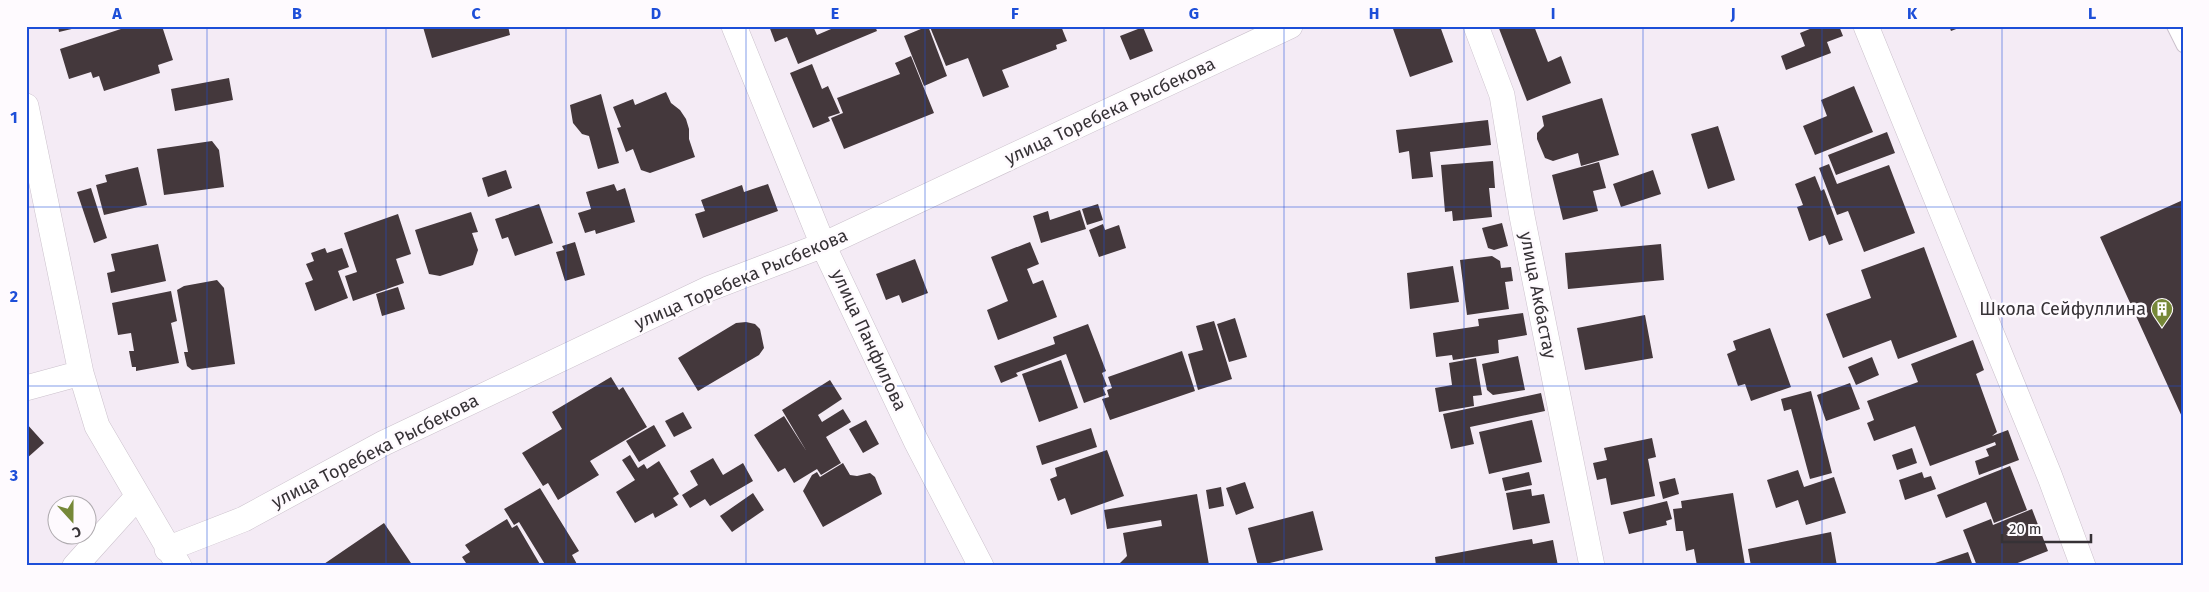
<svg xmlns="http://www.w3.org/2000/svg" width="2209" height="592" font-family="'Fira Sans',sans-serif">
<style>
.building{fill:#44383c}
.lines{fill:none;stroke-linecap:round;stroke-linejoin:round}
.service-casing{stroke:#cbc1cc;stroke-width:14}
.minor-casing{stroke:#cbc1cc;stroke-width:26}
.service{stroke:#fff;stroke-width:12}
.minor{stroke:#fff;stroke-width:25}
.grid{fill:none;stroke:#1d4ed8;stroke-width:1;stroke-opacity:0.55}
.labels{text-anchor:middle;dominant-baseline:central;stroke-width:5;stroke-linejoin:round;paint-order:stroke}
.street-label{font-size:18px;fill:#363236;stroke:#fefafe}
.poi-label{font-size:18px;fill:#363236;stroke:#fefafe;text-anchor:end}
.neatline{fill:none;stroke:#1d4ed8;stroke-width:2}
.grid-label{font-size:16px;text-anchor:middle;font-weight:bold;fill:#1d4ed8}
</style>
<rect width="100%" height="100%" fill="#f4ebf5"/>
<path class="building" d="M 58,26 L 80,26 L 80,27 L 59,32 Z
M 130,26 L 162,26 L 173,60 L 158,65 L 160,73 L 104,91 L 99,76 L 93,78 L 91,72 L 69,79 L 60,49 Z
M 508,26 L 510,35 L 432,58 L 423,27 Z
M 769,26 L 813,26 L 817,35 L 838,26 L 875,26 L 877,31 L 798,64 L 787,37 L 775,42 Z
M 928,26 L 947,76 L 924,86 L 904,36 Z
M 932,26 L 946,26 L 947,28 L 953,26 L 1061,26 L 1067,41 L 1056,45 L 1057,49 L 1002,70 L 1009,87 L 983,97 L 968,58 L 946,66 L 930,27 Z
M 1392,26 L 1440,26 L 1453,62 L 1410,77 Z
M 1498,26 L 1534,26 L 1548,62 L 1561,56 L 1571,83 L 1527,101 Z
M 1817,26 L 1839,26 L 1843,36 L 1827,42 L 1831,53 L 1786,70 L 1781,56 L 1805,46 L 1800,33 Z
M 1949,26 L 1964,26 L 1951,31 Z
M 1143,27 L 1153,51 L 1130,60 L 1120,36 Z
M 911,56 L 934,113 L 844,149 L 831,118 L 843,113 L 837,98 L 900,74 L 895,63 Z
M 812,64 L 822,89 L 828,86 L 840,113 L 828,117 L 830,121 L 813,128 L 790,73 Z
M 229,78 L 233,100 L 175,111 L 171,89 Z
M 1854,86 L 1873,132 L 1815,155 L 1803,126 L 1827,116 L 1821,100 Z
M 666,92 L 671,103 L 680,110 L 686,119 L 689,129 L 689,139 L 695,157 L 650,173 L 641,170 L 633,149 L 626,152 L 617,128 L 621,127 L 613,107 L 633,99 L 635,105 Z
M 601,94 L 619,163 L 598,169 L 589,136 L 582,134 L 573,123 L 570,105 Z
M 1602,98 L 1619,155 L 1581,166 L 1578,153 L 1553,161 L 1545,158 L 1537,139 L 1537,133 L 1544,126 L 1542,116 Z
M 1488,120 L 1491,145 L 1430,152 L 1433,177 L 1412,179 L 1409,151 L 1399,153 L 1396,130 Z
M 1718,126 L 1735,180 L 1708,189 L 1691,134 Z
M 1887,132 L 1895,153 L 1836,175 L 1828,155 Z
M 212,141 L 219,150 L 224,187 L 164,195 L 157,149 Z
M 1493,161 L 1495,188 L 1489,188 L 1492,217 L 1453,221 L 1452,211 L 1445,212 L 1441,165 Z
M 1599,162 L 1606,188 L 1593,191 L 1598,211 L 1563,220 L 1552,175 Z
M 1829,164 L 1837,184 L 1889,165 L 1915,233 L 1864,252 L 1848,211 L 1837,215 L 1819,168 Z
M 138,167 L 147,205 L 104,215 L 96,185 L 107,182 L 105,175 Z
M 506,170 L 512,188 L 488,197 L 482,178 Z
M 1653,170 L 1661,194 L 1621,207 L 1613,184 Z
M 1815,176 L 1821,191 L 1824,189 L 1843,240 L 1829,245 L 1825,235 L 1809,241 L 1797,207 L 1803,205 L 1795,184 Z
M 614,184 L 617,191 L 625,188 L 635,222 L 596,234 L 595,230 L 585,233 L 578,213 L 591,209 L 586,192 Z
M 768,184 L 778,211 L 703,238 L 695,214 L 705,211 L 701,200 L 742,185 L 744,192 Z
M 91,188 L 107,238 L 94,243 L 77,192 Z
M 2183,200 L 2183,419 L 2100,237 Z
M 539,204 L 553,243 L 515,256 L 508,237 L 502,239 L 495,219 Z
M 1098,204 L 1103,220 L 1087,225 L 1082,209 Z
M 1080,210 L 1086,229 L 1041,243 L 1033,216 L 1048,211 L 1050,220 Z
M 471,212 L 478,232 L 472,233 L 478,250 L 473,265 L 440,276 L 429,274 L 415,230 Z
M 398,214 L 411,254 L 396,259 L 404,283 L 353,301 L 345,276 L 357,272 L 344,233 Z
M 1502,223 L 1508,246 L 1494,250 L 1488,248 L 1482,228 Z
M 1103,224 L 1105,230 L 1119,225 L 1126,248 L 1099,257 L 1089,230 Z
M 575,242 L 585,275 L 565,281 L 556,252 L 564,250 L 562,246 Z
M 1030,242 L 1039,264 L 1027,269 L 1033,284 L 1043,280 L 1057,317 L 998,340 L 987,310 L 1008,301 L 991,257 Z
M 158,244 L 166,281 L 111,293 L 107,273 L 115,271 L 111,254 Z
M 1661,244 L 1664,280 L 1568,289 L 1565,253 Z
M 1924,247 L 1957,337 L 1898,359 L 1891,340 L 1843,358 L 1826,314 L 1871,298 L 1861,270 Z
M 325,248 L 327,253 L 342,248 L 349,267 L 338,271 L 348,298 L 315,311 L 305,283 L 313,280 L 306,264 L 314,261 L 311,253 Z
M 1492,256 L 1500,261 L 1501,268 L 1511,267 L 1513,281 L 1505,282 L 1509,309 L 1467,315 L 1460,260 Z
M 915,259 L 928,293 L 902,303 L 899,295 L 886,300 L 876,274 Z
M 1453,266 L 1459,302 L 1410,309 L 1407,273 Z
M 217,280 L 224,288 L 235,364 L 192,370 L 187,366 L 184,352 L 188,352 L 177,290 L 184,286 Z
M 398,287 L 405,309 L 382,316 L 376,294 Z
M 171,291 L 177,321 L 171,323 L 179,363 L 136,371 L 136,367 L 132,367 L 129,351 L 134,351 L 131,333 L 118,335 L 112,303 Z
M 1523,313 L 1527,335 L 1498,340 L 1499,353 L 1453,360 L 1452,355 L 1436,357 L 1433,333 L 1479,326 L 1478,319 Z
M 1645,315 L 1653,358 L 1585,370 L 1577,328 Z
M 1235,318 L 1247,357 L 1229,362 L 1217,324 Z
M 1214,321 L 1232,379 L 1198,390 L 1188,354 L 1203,350 L 1196,326 Z
M 746,322 L 755,324 L 760,329 L 764,348 L 759,355 L 698,391 L 678,358 L 736,323 Z
M 1088,324 L 1106,371 L 1102,373 L 1107,386 L 1103,388 L 1106,395 L 1084,403 L 1066,354 L 1016,373 L 1018,376 L 1001,383 L 994,366 L 1055,344 L 1053,337 Z
M 1770,328 L 1791,387 L 1751,401 L 1745,384 L 1738,386 L 1727,354 L 1736,350 L 1733,341 Z
M 1973,340 L 1984,370 L 1976,374 L 1997,432 L 1992,436 L 2008,430 L 2019,460 L 1979,475 L 1975,461 L 1989,456 L 1986,449 L 1996,445 L 1995,442 L 1930,466 L 1915,426 L 1874,441 L 1867,423 L 1874,420 L 1867,401 L 1918,382 L 1911,364 Z
M 1182,351 L 1195,391 L 1110,420 L 1102,399 L 1109,397 L 1107,390 L 1112,388 L 1108,377 Z
M 1518,356 L 1525,390 L 1493,395 L 1487,390 L 1482,364 Z
M 1872,357 L 1879,375 L 1856,385 L 1848,367 Z
M 1476,358 L 1482,395 L 1473,396 L 1474,406 L 1439,412 L 1435,388 L 1452,385 L 1449,363 Z
M 1061,360 L 1078,408 L 1039,422 L 1022,374 Z
M 611,377 L 619,390 L 623,387 L 647,427 L 590,461 L 599,475 L 558,500 L 548,483 L 543,486 L 522,453 L 562,429 L 552,412 Z
M 830,380 L 842,399 L 818,415 L 822,422 L 843,409 L 851,422 L 826,437 L 841,463 L 821,475 L 817,469 L 794,483 L 785,468 L 778,472 L 754,435 L 784,416 L 807,452 L 782,410 Z
M 1850,383 L 1860,409 L 1826,421 L 1817,395 Z
M 1811,391 L 1832,473 L 1810,479 L 1791,409 L 1784,411 L 1781,399 Z
M 1541,393 L 1545,411 L 1470,427 L 1474,444 L 1451,449 L 1443,414 Z
M 683,412 L 692,428 L 674,437 L 665,421 Z
M 866,420 L 879,444 L 863,453 L 849,429 Z
M 1532,420 L 1542,462 L 1489,474 L 1479,432 Z
M 26,423 L 44,443 L 26,459 Z
M 654,425 L 666,446 L 639,462 L 626,441 Z
M 1091,428 L 1097,447 L 1042,465 L 1036,446 Z
M 1652,438 L 1656,457 L 1648,459 L 1655,496 L 1611,505 L 1606,478 L 1597,480 L 1593,463 L 1607,460 L 1604,448 Z
M 1912,448 L 1917,463 L 1897,470 L 1892,455 Z
M 1107,450 L 1124,496 L 1071,515 L 1065,498 L 1058,501 L 1050,479 L 1057,476 L 1055,468 Z
M 630,455 L 638,468 L 644,464 L 647,469 L 659,461 L 679,494 L 673,498 L 678,505 L 655,518 L 653,513 L 635,523 L 616,492 L 635,480 L 622,460 Z
M 713,458 L 723,475 L 743,463 L 753,481 L 710,506 L 705,499 L 690,508 L 682,495 L 698,485 L 690,471 Z
M 843,463 L 850,475 L 857,476 L 870,473 L 875,477 L 882,494 L 823,527 L 803,491 L 812,475 L 817,472 L 820,477 Z
M 2010,466 L 2027,510 L 1994,523 L 1986,502 L 1946,518 L 1937,495 Z
M 1798,470 L 1804,487 L 1834,477 L 1846,513 L 1806,525 L 1798,500 L 1776,508 L 1767,480 Z
M 1529,472 L 1532,485 L 1505,491 L 1502,478 Z
M 1922,472 L 1924,478 L 1931,476 L 1936,489 L 1905,500 L 1899,480 Z
M 1675,478 L 1679,494 L 1663,499 L 1659,482 Z
M 1245,482 L 1254,508 L 1236,515 L 1226,488 Z
M 1221,487 L 1224,506 L 1209,509 L 1206,490 Z
M 540,488 L 579,551 L 572,555 L 578,566 L 546,566 L 519,522 L 514,525 L 504,509 Z
M 1531,489 L 1532,496 L 1544,494 L 1550,523 L 1513,530 L 1506,493 Z
M 753,493 L 764,510 L 732,532 L 720,516 Z
M 1733,493 L 1745,565 L 1697,566 L 1694,549 L 1686,551 L 1683,531 L 1676,531 L 1673,509 L 1682,508 L 1681,501 Z
M 1197,494 L 1209,565 L 1120,566 L 1120,563 L 1127,556 L 1123,533 L 1162,526 L 1161,520 L 1107,529 L 1104,510 Z
M 1667,501 L 1672,519 L 1666,521 L 1667,525 L 1629,534 L 1623,512 Z
M 2032,509 L 2048,551 L 2010,566 L 1977,566 L 1963,530 L 1991,519 L 1993,525 Z
M 1313,511 L 1323,550 L 1258,566 L 1248,528 Z
M 507,519 L 512,528 L 517,525 L 541,566 L 468,566 L 462,557 L 470,552 L 465,545 Z
M 384,523 L 413,566 L 321,566 Z
M 1831,532 L 1837,566 L 1794,566 L 1793,564 L 1751,566 L 1748,549 Z
M 1532,539 L 1533,544 L 1553,540 L 1558,566 L 1436,566 L 1435,557 Z
M 1968,552 L 1973,566 L 1930,566 L 1929,565 Z"/>
<g class="lines">
<g class="service-casing">
<path id="service" d="M 2173,26 L 2183,46"/>
</g>
<g class="minor-casing">
<path id="minor" d="M 734,26 L 823,245 L 916,441 L 981,566
M 1476,26 L 1502,95 L 1522,216 L 1592,566
M 1866,26 L 2050,477 L 2083,566
M 26,106 L 81,373 L 97,426 L 179,566
M 26,388 L 81,373
M 167,549 L 244,519 L 384,443 L 708,289 L 823,245 L 1290,26
M 75,566 L 138,496"/>
</g>
<use href="#service" class="service"/>
<use href="#minor" class="minor"/>
</g>
<path class="grid" d="M 207,26 L 207,566M 386,26 L 386,566M 566,26 L 566,566M 746,26 L 746,566M 925,26 L 925,566M 1104,26 L 1104,566M 1284,26 L 1284,566M 1464,26 L 1464,566M 1643,26 L 1643,566M 1822,26 L 1822,566M 2002,26 L 2002,566M 26,207 L 2183,207M 26,386 L 2183,386"/>
<defs>
<g id="building-pin" transform="scale(1.125)"><path d="M0 17L-7.5 6A9.5 9.5 0 1 1 7.5 6Z" fill="#768838" stroke="#fefafe"/><path d="M-4-6H4V6H1V3H-1V6H-4ZM-2.5-4.3h1.7v1.8h-1.7ZM.8-4.3h1.7v1.8H.8ZM-2.5-1h1.7V.8h-1.7ZM.8-1h1.7V.8H.8Z" fill="#fff"/></g>
</defs>
<g fill-rule="evenodd">
<use href="#building-pin" x="2162" y="309"/>
</g>
<g class="labels">
<g class="street-label">
<text transform="translate(1110 111) rotate(-25)">улица Торебека Рысбекова</text>
<text transform="translate(741 279) rotate(-23)">улица Торебека Рысбекова</text>
<text transform="translate(1538 295) rotate(79)">улица Акбастау</text>
<text transform="translate(869 340) rotate(65)">улица Панфилова</text>
<text transform="translate(375 451) rotate(-27)">улица Торебека Рысбекова</text>
</g>
<g class="poi-label">
<text x="2146" y="309">Школа Сейфуллина</text>
</g>
</g>
<rect width="2209" height="592" fill="none" stroke="#fefafe" stroke-width="55"/>
<g transform="translate(72 520) rotate(159)"><circle r="24" fill="#fefafe" stroke="#aeaaae"/>
<path d="M0-4L9 19L0 12L-9 19Z" fill="#768838"/>
<text y="-8" font-size="14" font-weight="bold" text-anchor="middle" fill="#363236">С</text>
</g>
<path d="M2002 534v8h89v-8" fill="none" stroke="#363236" stroke-width="2.5"/>
<text x="2009" y="534" font-size="15" fill="#363236" stroke="#fefafe" stroke-width="4" paint-order="stroke">20 m</text>
<rect x="28" y="28" width="2154" height="536" class="neatline"/>
<g class="grid-label">
<text x="117" y="19">A</text>
<text x="297" y="19">B</text>
<text x="476" y="19">C</text>
<text x="656" y="19">D</text>
<text x="835" y="19">E</text>
<text x="1015" y="19">F</text>
<text x="1194" y="19">G</text>
<text x="1374" y="19">H</text>
<text x="1553" y="19">I</text>
<text x="1733" y="19">J</text>
<text x="1912" y="19">K</text>
<text x="2092" y="19">L</text>
<text x="14" y="123">1</text>
<text x="14" y="302">2</text>
<text x="14" y="481">3</text>
</g>
</svg>
